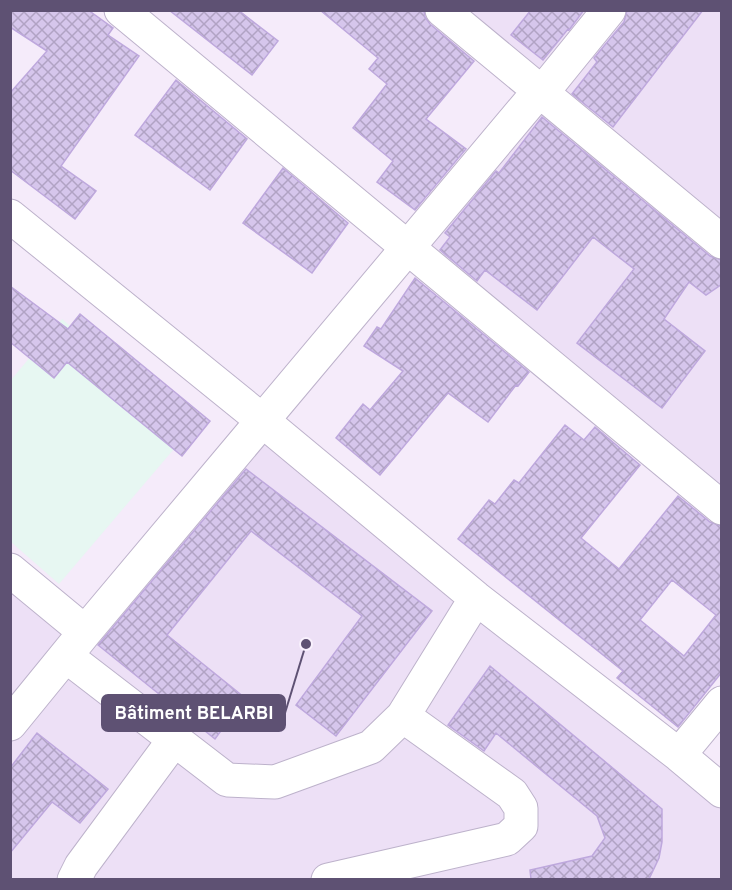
<svg xmlns="http://www.w3.org/2000/svg" width="732" height="890" font-family="Overpass,sans-serif">
<style>
.residential{fill:#ede0f6}
.education{fill:#e7f7f2}
.building{fill:url(#building-cross-hatch);stroke:#bea8dd;stroke-width:1.5;fill-rule:evenodd}
.lines{fill:none;stroke-linecap:round;stroke-linejoin:round}
.minor-casing{stroke:#bdb2cb;stroke-width:35}
.minor{stroke:#fff;stroke-width:33}
.leader{fill:none;stroke:#5e5173;stroke-width:2}
.callout-dot{fill:#5e5173;stroke:#f9f1fd;stroke-width:2}
.callout{fill:#5e5173;stroke:#5e5173;stroke-width:2}
.callout-label{font-size:18px;text-anchor:middle;font-weight:bold;fill:#fff}
</style>
<defs>
<pattern id="building-cross-hatch" width="8" height="8" patternUnits="userSpaceOnUse" patternTransform="scale(1.5)"><rect width="8" height="8" fill="#d6c6ec"/><path d="M0 0l8 8M0 8l8-8" fill="none" stroke="#b1a3c4"/></pattern>
</defs>
<rect width="100%" height="100%" fill="#f5ebfa"/>
<path class="residential" d="M 457,11 L 600,11 L 542,81 Z
M 623,11 L 721,11 L 721,225 L 560,90 Z
M 543,103 L 721,250 L 721,498 L 425,244 Z
M 263,421 L 721,792 L 721,879 L 11,879 L 10,570 L 85,632 Z"/>
<path class="education" d="M 62,319 L 191,429 L 59,584 L 11,542 L 11,380 Z"/>
<path class="building" d="M 10,10 L 88,10 L 113,28 L 108,35 L 139,56 L 61,166 L 96,191 L 75,219 L 10,170 L 10,93 L 47,51 L 10,27 Z
M 169,10 L 238,10 L 278,41 L 252,75 Z
M 320,10 L 424,10 L 425,17 L 430,24 L 474,61 L 426,119 L 466,149 L 415,210 L 377,182 L 393,161 L 353,128 L 387,84 L 369,69 L 378,58 Z
M 531,10 L 584,10 L 569,30 L 568,29 L 543,60 L 511,35 Z
M 627,10 L 703,10 L 613,127 L 572,94 L 597,62 L 594,58 L 624,22 Z
M 176,80 L 247,139 L 210,190 L 135,135 Z
M 542,117 L 710,256 L 722,260 L 722,284 L 706,295 L 689,282 L 664,319 L 705,351 L 662,408 L 577,343 L 634,269 L 593,237 L 537,310 L 485,270 L 477,281 L 440,250 L 450,237 L 445,233 L 496,171 L 499,173 Z
M 283,168 L 348,223 L 312,273 L 243,223 Z
M 415,278 L 529,372 L 518,386 L 516,385 L 488,422 L 448,393 L 380,475 L 336,438 L 363,404 L 370,410 L 403,371 L 364,346 L 377,327 L 381,329 Z
M 10,286 L 68,329 L 80,314 L 210,421 L 182,456 L 67,362 L 54,378 L 10,342 Z
M 565,425 L 584,440 L 595,427 L 640,465 L 581,538 L 619,569 L 678,496 L 710,522 L 722,526 L 722,672 L 678,727 L 617,678 L 623,671 L 458,539 L 489,500 L 495,504 L 514,480 L 519,483 ZM 672,580 L 716,615 L 684,656 L 640,620 Z
M 246,469 L 432,611 L 336,736 L 296,705 L 362,616 L 251,531 L 167,635 L 245,698 L 215,739 L 98,645 Z
M 490,666 L 662,809 L 662,842 L 659,858 L 649,879 L 531,879 L 530,870 L 592,856 L 605,838 L 597,816 L 496,733 L 484,751 L 448,725 Z
M 37,733 L 108,789 L 80,823 L 52,802 L 10,853 L 10,768 Z"/>
<g class="lines">
<g class="minor-casing">
<path id="minor" d="M 121,10 L 722,508
M 442,10 L 722,242
M 10,216 L 263,421 L 476,598 L 679,755 L 722,791
M 10,570 L 85,632
M 66,656 L 227,780 L 275,782 L 371,747 L 403,716 L 476,598
M 10,724 L 85,632 L 540,90 L 549,84 L 609,10
M 679,755 L 722,703
M 74,880 L 81,866 L 174,740
M 328,880 L 507,839 L 521,826 L 521,808 L 512,794 L 403,716"/>
</g>
<use href="#minor" class="minor"/>
</g>
<path class="leader" d="M306 644L285 713"/>
<circle class="callout-dot" cx="306" cy="644" r="6"/>
<rect class="callout" x="102" y="695" width="183" height="36" rx="6"/>
<g class="callout-label">
<text x="194" y="719">Bâtiment BELARBI</text>
</g>
<rect width="732" height="890" fill="none" stroke="#5e5173" stroke-width="24"/>
</svg>
